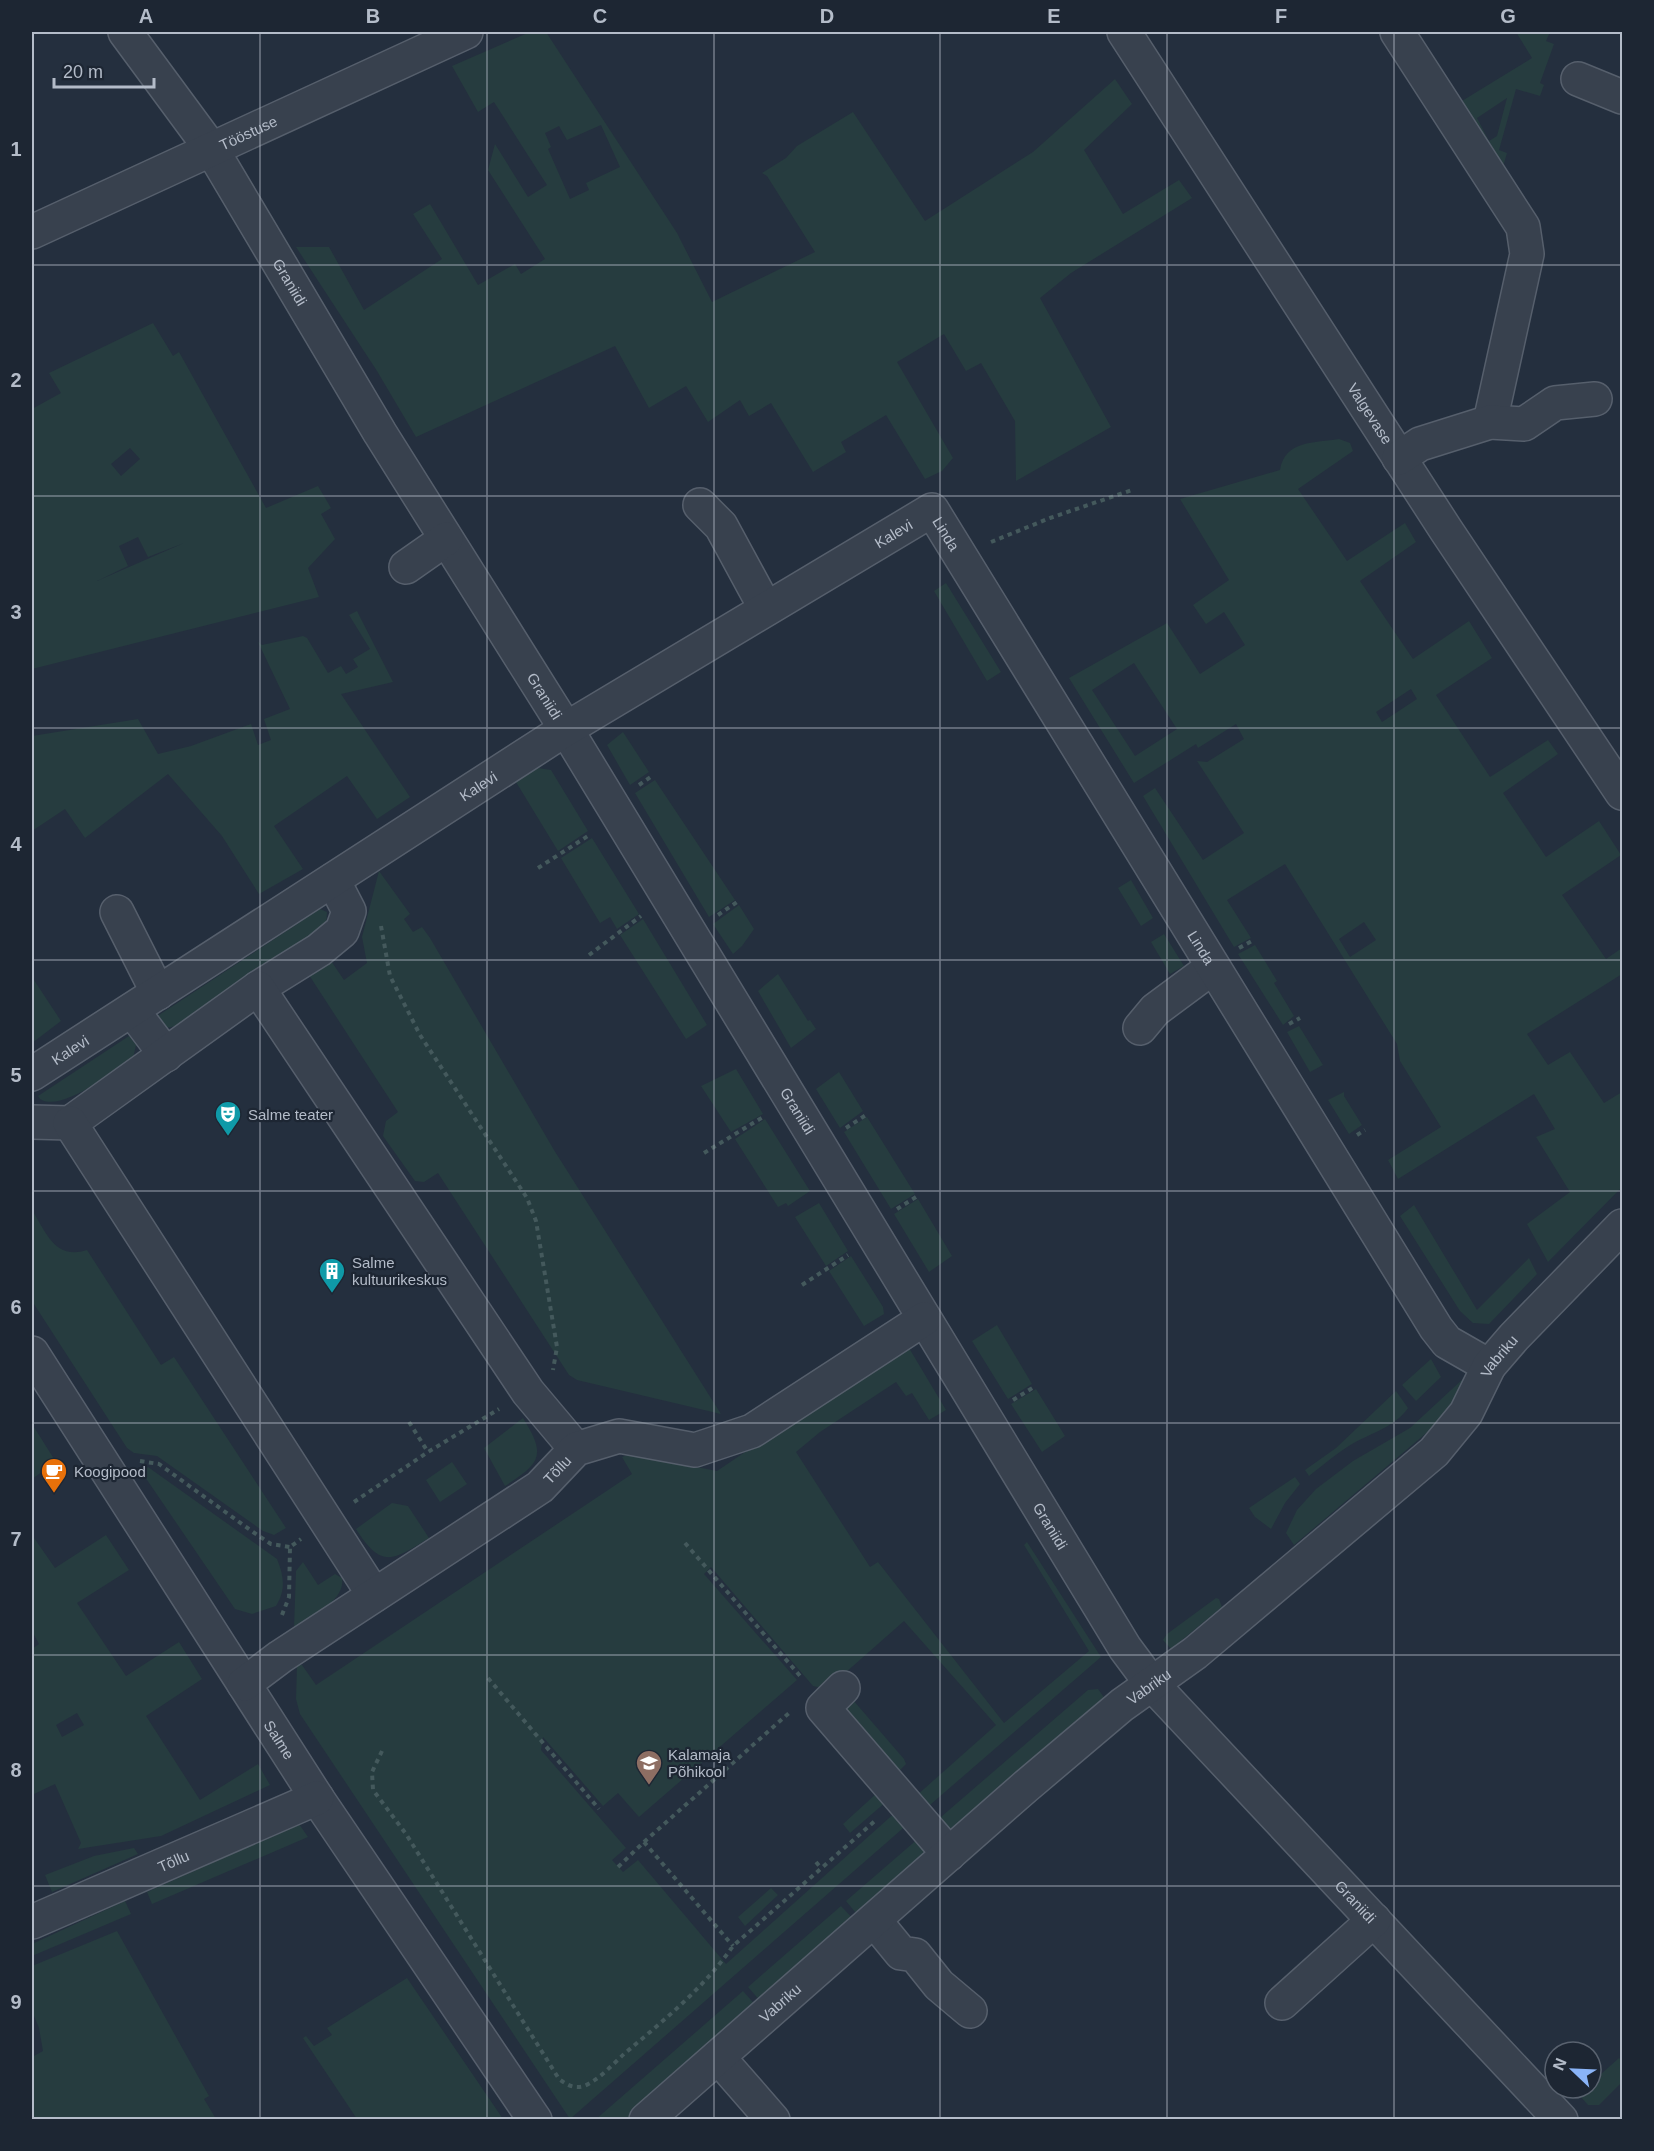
<svg xmlns="http://www.w3.org/2000/svg" width="1654" height="2151" font-family="Helvetica,sans-serif">
<style>
.green{fill:#263c3f;fill-rule:evenodd}
.lines{fill:none;stroke-linecap:round;stroke-linejoin:round}
.minor-casing{stroke:#565f6c;stroke-width:36}
.path{stroke:#44595c;stroke-width:4;stroke-dasharray:4.5 4.5;stroke-linecap:butt}
.minor{stroke:#38414e;stroke-width:33}
.grid{fill:none;stroke:#b4bcc9;stroke-width:1.5;stroke-opacity:0.55}
.labels{text-anchor:middle;dominant-baseline:central;stroke-width:4.5;stroke-linejoin:round;paint-order:stroke}
.street-label{font-size:15px;fill:#b4bcc9;stroke:#1d2633}
.poi-label{font-size:15px;fill:#b4bcc9;stroke:#1d2633;text-anchor:start}
.neatline{fill:none;stroke:#b4bcc9;stroke-width:2}
.grid-label{font-size:20px;text-anchor:middle;font-weight:bold;fill:#b4bcc9}
</style>
<rect width="100%" height="100%" fill="#242f3e"/>
<path class="green" d="M 530,32 L 546,32 L 677,233 L 712,302 L 815,252 L 767,176 L 762,173 L 786,158 L 797,146 L 853,112 L 925,221 L 1033,152 L 1115,79 L 1132,104 L 1084,150 L 1123,214 L 1179,180 L 1192,198 L 1071,273 L 1040,298 L 1111,427 L 1016,481 L 1015,421 L 981,363 L 966,371 L 944,334 L 897,362 L 953,458 L 942,471 L 925,479 L 886,415 L 841,442 L 846,452 L 813,472 L 771,403 L 749,416 L 740,400 L 708,422 L 686,386 L 649,408 L 615,346 L 416,437 L 377,371 L 296,247 L 329,247 L 364,310 L 442,259 L 413,214 L 430,204 L 478,285 L 515,264 L 521,274 L 545,259 L 488,170 L 495,144 L 528,197 L 547,185 L 494,102 L 478,112 L 452,66 ZM 601,125 L 620,167 L 586,183 L 589,190 L 570,199 L 548,149 L 551,147 L 545,133 L 559,126 L 567,140 Z
M 1516,32 L 1550,32 L 1546,41 L 1554,44 L 1540,83 L 1544,85 L 1540,96 L 1516,89 L 1499,150 L 1507,153 L 1503,167 L 1457,104 L 1532,58 ZM 1507,98 L 1497,136 L 1489,141 L 1477,118 Z
M 153,323 L 173,356 L 179,352 L 266,508 L 318,486 L 331,508 L 321,514 L 335,539 L 308,568 L 319,597 L 32,669 L 32,409 L 61,393 L 49,373 ZM 130,448 L 140,459 L 121,476 L 111,464 ZM 138,537 L 148,557 L 184,543 L 97,581 L 128,566 L 119,546 Z
M 1339,439 L 1350,443 L 1353,451 L 1298,489 L 1347,561 L 1405,523 L 1416,542 L 1360,581 L 1413,659 L 1469,621 L 1492,658 L 1436,695 L 1490,777 L 1548,740 L 1558,754 L 1503,793 L 1546,857 L 1599,821 L 1621,855 L 1562,895 L 1606,959 L 1622,948 L 1622,974 L 1527,1034 L 1548,1065 L 1570,1052 L 1604,1103 L 1622,1092 L 1622,1187 L 1548,1262 L 1527,1224 L 1570,1192 L 1536,1137 L 1555,1129 L 1534,1094 L 1398,1179 L 1388,1160 L 1441,1127 L 1400,1061 L 1397,1044 L 1285,864 L 1227,900 L 1251,938 L 1234,947 L 1143,796 L 1155,788 L 1203,860 L 1244,833 L 1197,761 L 1207,762 L 1244,739 L 1236,724 L 1198,748 L 1196,744 L 1134,783 L 1069,678 L 1167,623 L 1200,674 L 1245,645 L 1224,612 L 1206,624 L 1193,605 L 1229,580 L 1180,499 L 1280,470 C 1285,440 1315,443 1339,439 ZM 1134,663 L 1177,729 L 1135,756 L 1092,690 ZM 1411,689 L 1417,699 L 1382,722 L 1376,712 ZM 1364,922 L 1376,940 L 1350,957 L 1339,939 Z
M 946,583 L 1001,672 L 987,681 L 934,591 Z
M 357,611 L 393,682 L 341,694 L 410,797 L 377,819 L 347,776 L 274,826 L 303,869 L 259,894 L 222,836 L 168,774 L 85,838 L 65,809 L 32,831 L 32,736 L 138,719 L 158,754 L 191,746 L 251,724 L 258,745 L 271,740 L 264,719 L 290,709 L 258,642 L 262,645 L 303,636 L 307,638 L 328,673 L 341,666 L 346,674 L 358,667 L 353,659 L 370,649 L 349,615 Z
M 623,732 L 649,772 L 630,785 L 607,745 Z
M 538,768 L 551,770 L 588,831 L 558,851 L 516,782 Z
M 655,780 L 735,900 L 709,917 L 635,793 Z
M 592,838 L 639,914 L 617,929 L 610,917 L 600,923 L 561,858 Z
M 379,871 L 410,914 L 404,919 L 413,932 L 422,927 L 430,938 L 554,1150 L 721,1414 L 577,1380 L 569,1375 L 438,1173 L 424,1182 L 415,1181 L 383,1136 L 386,1121 L 398,1112 L 309,975 L 329,958 L 344,980 L 367,963 L 362,937 Z
M 1131,880 L 1153,918 L 1141,926 L 1118,888 Z
M 739,905 L 754,929 L 742,946 L 733,954 L 713,924 Z
M 320,909 L 327,912 L 326,926 L 180,1025 L 163,1029 L 156,1017 Z
M 643,919 L 707,1025 L 686,1039 L 620,935 Z
M 1164,934 L 1184,966 L 1170,974 L 1151,942 Z
M 1255,945 L 1277,981 L 1274,983 L 1294,1016 L 1283,1025 L 1238,954 Z
M 778,974 L 808,1021 L 810,1020 L 816,1029 L 791,1048 L 758,991 Z
M 32,977 L 61,1021 L 32,1043 Z
M 1299,1026 L 1323,1065 L 1310,1072 L 1287,1032 Z
M 129,1036 L 136,1045 L 133,1058 C 114,1071 61,1113 40,1099 L 38,1096 Z
M 736,1069 L 763,1114 L 731,1132 L 701,1086 Z
M 839,1072 L 863,1111 L 840,1128 L 816,1089 Z
M 1344,1092 L 1344,1096 L 1362,1125 L 1349,1134 L 1328,1100 Z
M 867,1117 L 915,1194 L 891,1209 L 844,1132 Z
M 765,1119 L 810,1191 L 788,1206 L 786,1203 L 778,1207 L 735,1139 Z
M 918,1199 L 952,1256 L 929,1272 L 894,1214 Z
M 819,1203 L 848,1251 L 826,1266 L 795,1217 Z
M 1414,1205 L 1477,1310 L 1529,1258 L 1537,1274 L 1489,1324 L 1473,1323 L 1460,1311 L 1400,1216 Z
M 32,1210 C 47,1234 55,1260 87,1250 L 161,1365 L 174,1357 L 286,1528 L 274,1535 L 263,1531 L 157,1456 L 134,1453 L 127,1448 L 32,1301 Z
M 851,1256 L 883,1307 L 884,1314 L 864,1326 L 829,1271 Z
M 997,1325 L 1032,1384 L 1008,1399 L 972,1341 Z
M 906,1343 L 946,1410 L 929,1420 L 912,1393 L 906,1396 L 896,1382 L 820,1432 L 796,1452 L 870,1567 L 878,1562 L 1004,1723 L 1089,1651 L 1024,1545 L 1027,1542 L 1101,1657 L 923,1811 L 916,1796 L 996,1725 L 904,1621 L 836,1681 L 823,1688 L 813,1686 L 711,1567 L 704,1574 L 797,1680 L 639,1817 L 618,1793 L 603,1806 L 543,1737 L 541,1750 L 626,1848 L 612,1860 L 623,1872 L 638,1860 L 726,1964 L 898,1810 L 909,1823 L 570,2119 L 300,1714 L 296,1699 L 297,1665 L 302,1665 L 316,1685 L 632,1474 L 622,1457 L 630,1454 L 717,1471 Z
M 1431,1359 L 1441,1377 L 1416,1401 L 1402,1385 Z
M 1464,1378 L 1465,1383 L 1442,1428 L 1431,1429 L 1294,1545 L 1286,1533 L 1297,1510 L 1316,1489 L 1353,1461 L 1410,1428 Z
M 1036,1389 L 1065,1436 L 1042,1452 L 1011,1404 Z
M 1396,1391 L 1408,1408 C 1395,1427 1371,1433 1352,1444 C 1337,1453 1323,1465 1309,1476 L 1305,1470 L 1336,1448 Z
M 523,1418 C 547,1456 540,1463 505,1486 L 484,1448 Z
M 32,1424 L 56,1462 L 32,1479 Z
M 452,1462 L 467,1484 L 440,1502 L 426,1480 Z
M 148,1467 L 277,1559 C 284,1576 286,1590 276,1606 L 252,1614 L 235,1609 L 143,1474 Z
M 1295,1477 L 1300,1484 L 1285,1503 L 1271,1529 L 1255,1517 L 1249,1508 Z
M 392,1503 L 408,1506 L 429,1538 C 393,1560 382,1570 356,1529 Z
M 32,1535 L 55,1568 L 106,1535 L 129,1570 L 77,1603 L 126,1676 L 179,1642 L 202,1679 L 146,1716 L 200,1800 L 258,1764 L 270,1785 L 161,1836 L 78,1849 L 81,1843 L 55,1784 L 32,1795 L 32,1649 L 39,1644 L 32,1631 ZM 77,1713 L 84,1725 L 62,1737 L 56,1725 Z
M 303,1562 L 318,1585 L 335,1574 L 342,1578 C 346,1601 310,1617 294,1628 L 296,1571 Z
M 1216,1598 L 1219,1599 L 1222,1607 L 1171,1649 L 1163,1640 L 1167,1634 Z
M 1098,1689 L 1108,1703 L 953,1829 L 934,1823 L 1088,1690 Z
M 853,1700 L 904,1759 L 906,1764 L 898,1772 L 841,1712 Z
M 877,1793 L 887,1801 L 850,1833 L 843,1824 Z
M 299,1824 L 308,1837 L 152,1904 L 147,1892 Z
M 920,1837 L 924,1848 L 921,1861 L 860,1918 L 846,1901 Z
M 134,1848 L 138,1854 L 52,1892 L 45,1875 L 94,1856 Z
M 771,1888 L 778,1895 L 745,1926 L 738,1917 Z
M 125,1901 L 131,1914 L 32,1956 L 32,1944 Z
M 841,1906 L 856,1922 L 762,2003 L 748,1987 Z
M 117,1931 L 209,2096 L 204,2099 L 216,2119 L 32,2119 L 32,2057 L 43,2051 L 39,2028 L 32,2011 L 32,1966 Z
M 407,1978 L 503,2119 L 357,2119 L 303,2038 L 306,2036 L 314,2046 L 332,2035 L 327,2028 Z
M 743,1991 L 759,2009 L 631,2119 L 595,2120 Z
M 1619,2058 L 1622,2061 L 1622,2082 L 1599,2105 L 1588,2105 L 1573,2088 L 1591,2088 L 1591,2083 Z"/>
<g class="lines">
<g class="minor-casing">
<g id="minor">
<path id="s1" d="M 125,32 L 212,150 L 380,433 L 566,729 L 1125,1648 L 1151,1683 L 1561,2120"/>
<path id="s2" d="M 1124,32 L 1446,530 L 1622,793"/>
<path d="M 1397,32 L 1523,227 L 1527,254 L 1490,422"/>
<path d="M 1578,79 L 1622,97"/>
<path id="s3" d="M 32,232 L 466,32"/>
<path d="M 1399,458 L 1420,444 L 1490,422 L 1524,424 L 1555,403 L 1595,399"/>
<path d="M 700,505 L 721,526 L 766,609"/>
<path d="M 406,567 L 446,539"/>
<path d="M 117,912 L 158,993"/>
<path d="M 258,988 L 319,950 L 342,931 L 349,911 L 333,880"/>
<path d="M 132,1010 L 166,1055"/>
<path d="M 1140,1028 L 1155,1010 L 1213,967"/>
<path id="s4" d="M 32,1074 L 566,729 L 932,510 L 1436,1328 L 1447,1342 L 1489,1366"/>
<path d="M 32,1122 L 70,1123 L 258,988 L 528,1392 L 576,1449"/>
<path d="M 70,1123 L 374,1595"/>
<path id="s5" d="M 32,1353 L 317,1798 L 535,2120"/>
<path id="s6" d="M 244,1684 L 280,1657 L 540,1487 L 576,1449 L 619,1436 L 695,1450 L 752,1431 L 924,1319"/>
<path d="M 843,1688 L 823,1708 L 949,1854"/>
<path d="M 874,1920 L 901,1953 L 915,1955 L 939,1985 L 970,2011"/>
<path id="s7" d="M 32,1922 L 317,1798"/>
<path d="M 1282,2003 L 1374,1920"/>
<path d="M 718,2057 L 773,2120"/>
<path id="s8" d="M 646,2120 L 1025,1787 L 1122,1705 L 1195,1653 L 1434,1452 L 1466,1413 L 1489,1366 L 1514,1337 L 1622,1226"/>
</g>
</g>
<path class="path" d="M 991,542 L 1050,518 L 1132,490
M 639,785 L 652,776
M 538,868 L 591,834
M 718,915 L 737,902
M 381,926 L 390,976 L 420,1035 L 527,1198 L 536,1221 L 557,1347 L 553,1370
M 1239,948 L 1252,941
M 589,955 L 641,916
M 1289,1024 L 1300,1018
M 846,1128 L 866,1115
M 1357,1135 L 1365,1130
M 704,1153 L 763,1117
M 897,1209 L 916,1197
M 802,1285 L 848,1255
M 1013,1400 L 1034,1387
M 409,1422 L 428,1452
M 140,1461 L 159,1464 L 253,1532 L 271,1544 L 290,1547
M 354,1502 L 428,1452 L 499,1409
M 685,1543 L 801,1677
M 282,1615 L 289,1597 L 290,1547 L 301,1539
M 488,1678 L 599,1809
M 382,1751 L 372,1772 L 373,1790 L 406,1834 L 559,2079 C 567,2085 574,2089 584,2086 C 599,2080 613,2064 624,2054 C 663,2021 704,1988 733,1946 L 876,1820
M 644,1842 L 789,1713
M 816,1862 L 821,1868
M 618,1867 L 644,1842 L 733,1946"/>
<use href="#minor" class="minor"/>
</g>
<path class="grid" d="M 260,32 L 260,2120M 487,32 L 487,2120M 714,32 L 714,2120M 940,32 L 940,2120M 1167,32 L 1167,2120M 1394,32 L 1394,2120M 32,265 L 1622,265M 32,496 L 1622,496M 32,728 L 1622,728M 32,960 L 1622,960M 32,1191 L 1622,1191M 32,1423 L 1622,1423M 32,1655 L 1622,1655M 32,1886 L 1622,1886"/>
<defs>
<g id="theatre-pin" transform="scale(1.35)"><path d="M0 17L-7.5 6A9.5 9.5 0 1 1 7.5 6Z" fill="#0f9aa8" stroke="#1d2633"/><path d="M-5-5.5Q0-4 5-5.5V0Q5 5 0 6Q-5 5-5 0ZM-3.3-2.5H-1v1.5H-3.3ZM1-2.5H3.3v1.5H1ZM-2.8 1Q0 5.5 2.8 1Z" fill="#fff"/></g>
<g id="building-pin" transform="scale(1.35)"><path d="M0 17L-7.5 6A9.5 9.5 0 1 1 7.5 6Z" fill="#0f9aa8" stroke="#1d2633"/><path d="M-4-6H4V6H1V3H-1V6H-4ZM-2.5-4.3h1.7v1.8h-1.7ZM.8-4.3h1.7v1.8H.8ZM-2.5-1h1.7V.8h-1.7ZM.8-1h1.7V.8H.8Z" fill="#fff"/></g>
<g id="cafe-pin" transform="scale(1.35)"><path d="M0 17L-7.5 6A9.5 9.5 0 1 1 7.5 6Z" fill="#e8710a" stroke="#1d2633"/><path d="M-5.5-4.5H6V0H3Q3 3.5 0 3.5H-2.5Q-5.5 3.5-5.5 0ZM3-3.2v2h1.7v-2ZM-6 4.5H4V6H-6Z" fill="#fff"/></g>
<g id="school-pin" transform="scale(1.35)"><path d="M0 17L-7.5 6A9.5 9.5 0 1 1 7.5 6Z" fill="#8d6e63" stroke="#1d2633"/><path d="M0-5L7-2L0 1L-7-2ZM-4 1L0 2.5L4 1V4Q0 6-4 4Z" fill="#fff"/></g>
</defs>
<g fill-rule="evenodd">
<use href="#theatre-pin" x="228" y="1114"/>
<use href="#building-pin" x="332" y="1271"/>
<use href="#cafe-pin" x="54" y="1471"/>
<use href="#school-pin" x="649" y="1763"/>
</g>
<g class="labels">
<g class="street-label">
<text stroke="none"><textPath href="#s3" startOffset="238">Tööstuse</textPath></text>
<text stroke="none"><textPath href="#s1" startOffset="300">Graniidi</textPath></text>
<text stroke="none"><textPath href="#s2" startOffset="454">Valgevase</textPath></text>
<text stroke="none"><textPath href="#s4" startOffset="1017">Kalevi</textPath></text>
<text stroke="none"><textPath href="#s4" startOffset="1090">Linda</textPath></text>
<text stroke="none"><textPath href="#s1" startOffset="786">Graniidi</textPath></text>
<text stroke="none"><textPath href="#s4" startOffset="531">Kalevi</textPath></text>
<text stroke="none"><textPath href="#s4" startOffset="1576">Linda</textPath></text>
<text stroke="none"><textPath href="#s4" startOffset="45">Kalevi</textPath></text>
<text stroke="none"><textPath href="#s1" startOffset="1272">Graniidi</textPath></text>
<text stroke="none"><textPath href="#s8" startOffset="1150">Vabriku</textPath></text>
<text stroke="none"><textPath href="#s6" startOffset="380">Tõllu</textPath></text>
<text stroke="none"><textPath href="#s1" startOffset="1758">Graniidi</textPath></text>
<text stroke="none"><textPath href="#s8" startOffset="664">Vabriku</textPath></text>
<text stroke="none"><textPath href="#s5" startOffset="459">Salme</textPath></text>
<text stroke="none"><textPath href="#s7" startOffset="154">Tõllu</textPath></text>
<text stroke="none"><textPath href="#s1" startOffset="2244">Graniidi</textPath></text>
<text stroke="none"><textPath href="#s8" startOffset="178">Vabriku</textPath></text>
</g>
<g class="poi-label">
<text x="248" y="1114">Salme teater</text>
<text x="352" y="1262">Salme<tspan x="352" dy="17">kultuurikeskus</tspan></text>
<text x="74" y="1471">Koogipood</text>
<text x="668" y="1754">Kalamaja<tspan x="668" dy="17">Põhikool</tspan></text>
</g>
</g>
<rect width="1654" height="2151" fill="none" stroke="#1d2633" stroke-width="66"/>
<g transform="translate(1573 2070) rotate(293)"><circle r="28" fill="#1d2633" stroke="#59626f" stroke-width="1.5"/>
<path d="M0-4.5L10 22L0 15L-10 22Z" fill="#8ab4f8"/>
<text y="-9" font-size="16" font-weight="bold" text-anchor="middle" fill="#b4bcc9">N</text>
</g>
<path d="M54 78v9h100v-9" fill="none" stroke="#b4bcc9" stroke-width="3"/>
<text x="63" y="78" font-size="18" fill="#b4bcc9" stroke="#1d2633" stroke-width="4.5" paint-order="stroke">20 m</text>
<rect x="33" y="33" width="1588" height="2085" class="neatline"/>
<g class="grid-label">
<text x="146" y="23">A</text>
<text x="373" y="23">B</text>
<text x="600" y="23">C</text>
<text x="827" y="23">D</text>
<text x="1054" y="23">E</text>
<text x="1281" y="23">F</text>
<text x="1508" y="23">G</text>
<text x="16" y="156">1</text>
<text x="16" y="387">2</text>
<text x="16" y="619">3</text>
<text x="16" y="851">4</text>
<text x="16" y="1082">5</text>
<text x="16" y="1314">6</text>
<text x="16" y="1546">7</text>
<text x="16" y="1777">8</text>
<text x="16" y="2009">9</text>
</g>
</svg>
